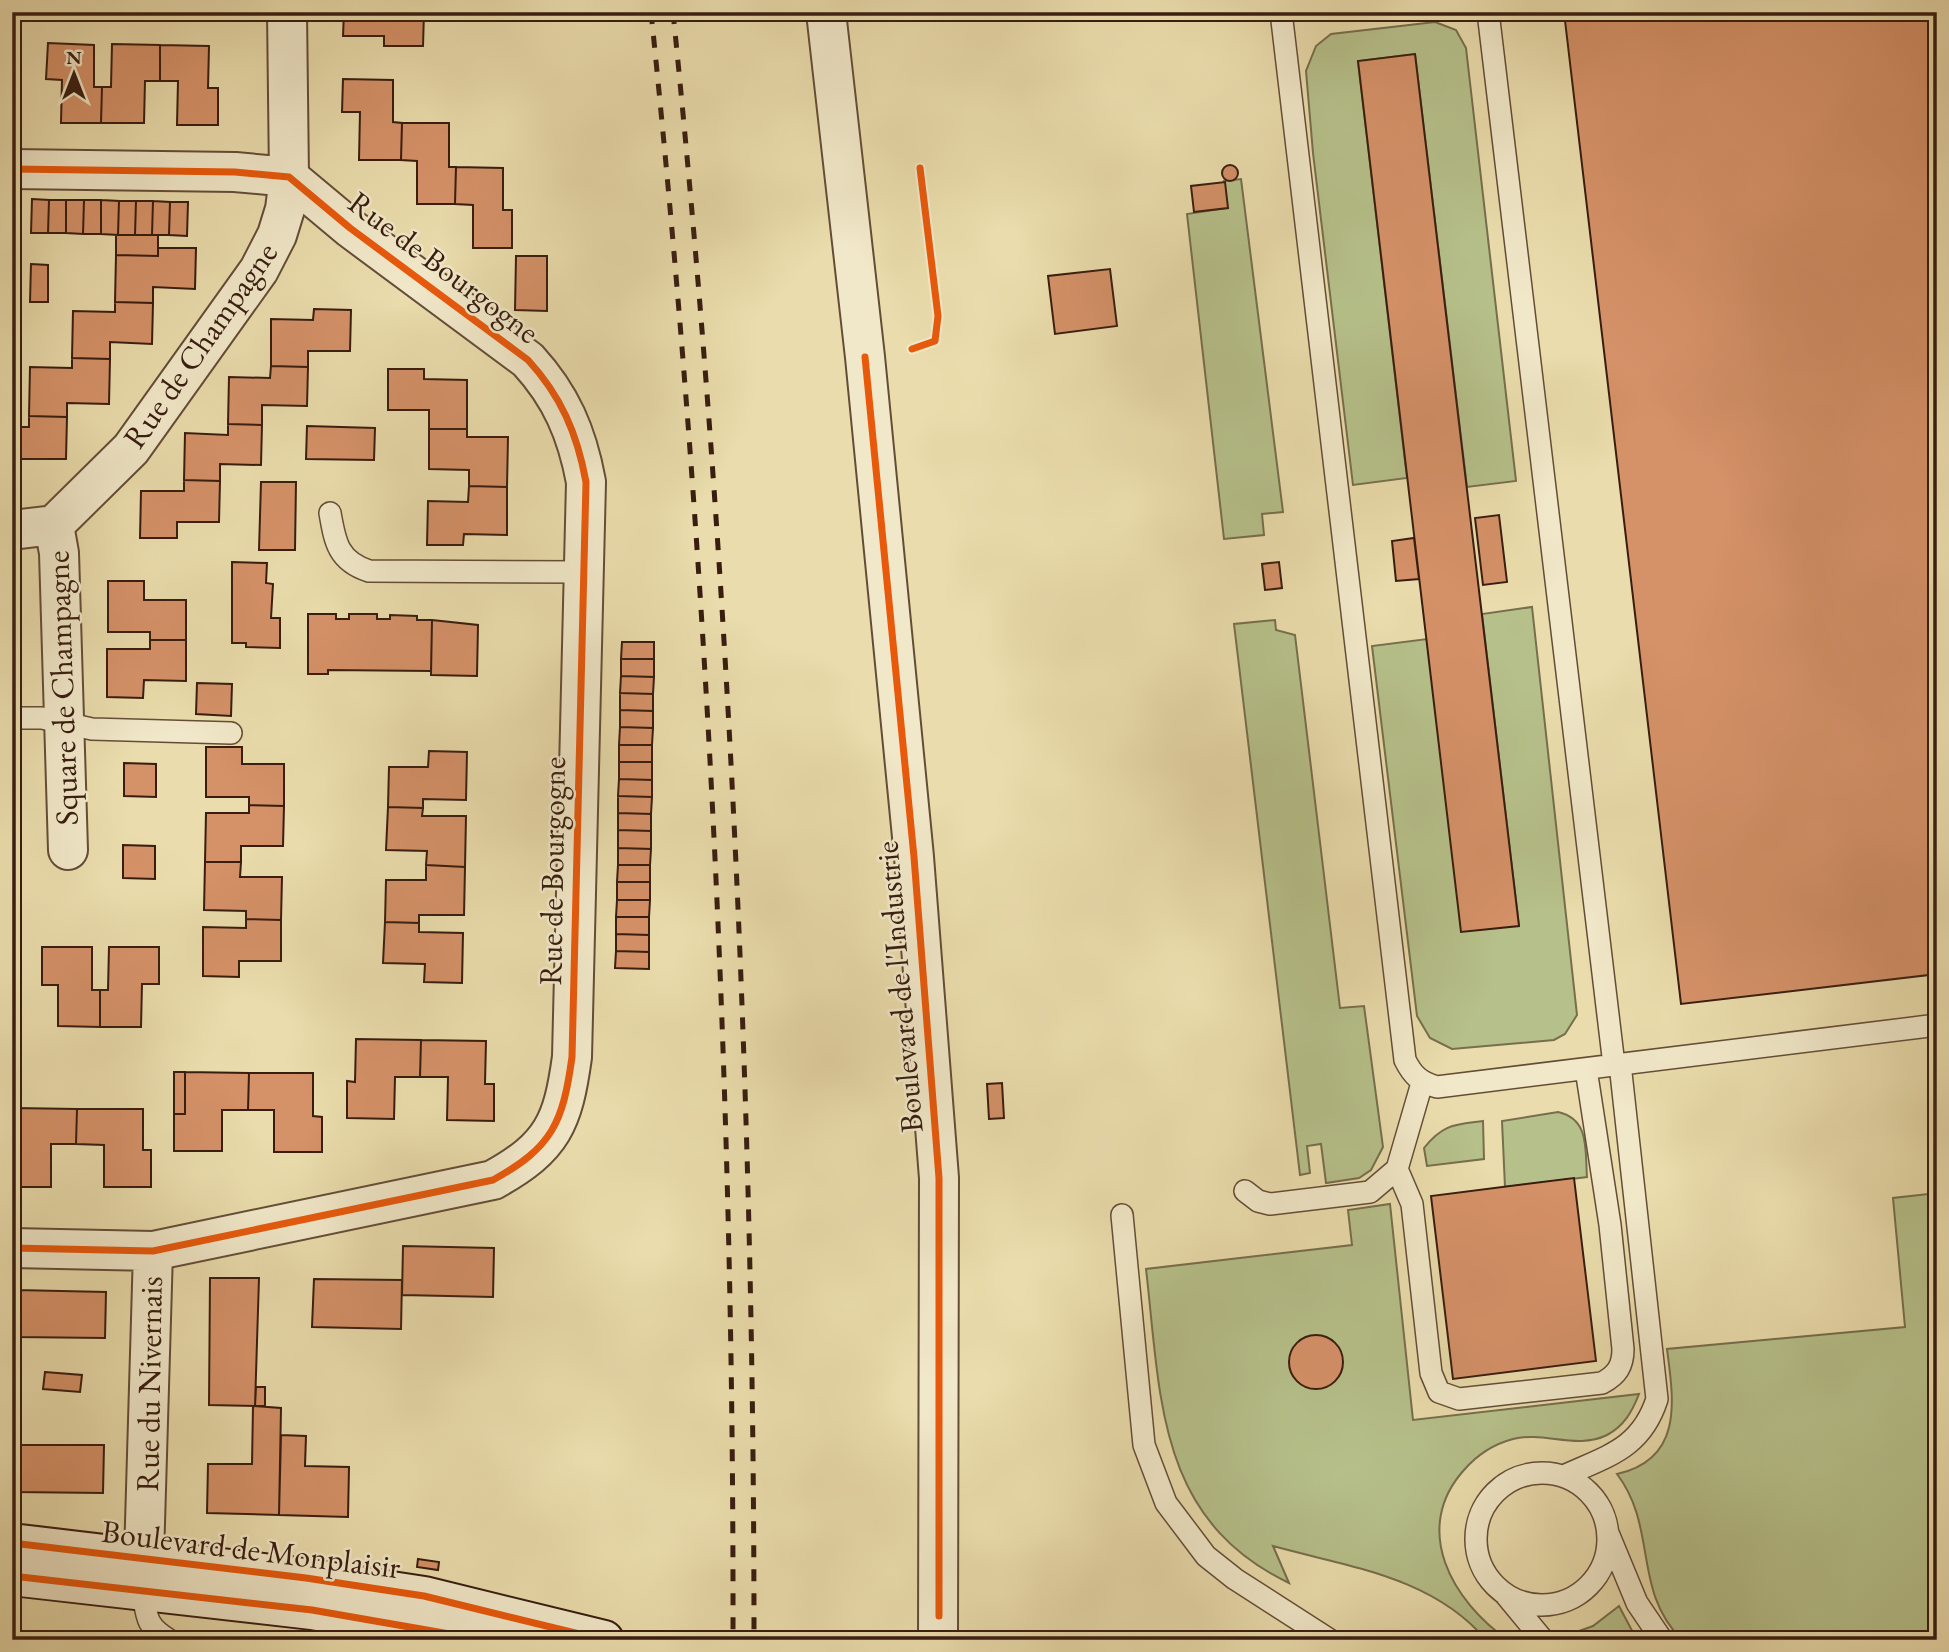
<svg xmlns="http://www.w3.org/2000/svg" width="1949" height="1652" font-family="'EB Garamond',serif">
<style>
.green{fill:#b6c08a;stroke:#776e4d;stroke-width:2}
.building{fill:#d59168;stroke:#381d10;stroke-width:2}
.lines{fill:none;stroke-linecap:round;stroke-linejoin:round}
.service-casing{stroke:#644d37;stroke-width:24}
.minor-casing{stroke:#644d37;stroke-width:42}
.tertiary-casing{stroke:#644d37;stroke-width:42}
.secondary-casing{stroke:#381d10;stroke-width:42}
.service{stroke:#f1e8c9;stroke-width:21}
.minor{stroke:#f1e8c9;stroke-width:38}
.tertiary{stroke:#f1e8c9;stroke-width:38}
.secondary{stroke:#f1e8c9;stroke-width:38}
.rail{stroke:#381d10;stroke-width:5;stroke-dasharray:12 12;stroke-linecap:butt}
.cycleway-casing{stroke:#f1e8c9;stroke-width:11}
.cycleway{stroke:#e8590c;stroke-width:7}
.labels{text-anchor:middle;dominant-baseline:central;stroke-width:5;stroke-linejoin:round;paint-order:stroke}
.street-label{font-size:32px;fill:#381d10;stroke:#f1e8c9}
</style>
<rect width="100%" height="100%" fill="#eadcac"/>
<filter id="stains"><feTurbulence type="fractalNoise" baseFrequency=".00286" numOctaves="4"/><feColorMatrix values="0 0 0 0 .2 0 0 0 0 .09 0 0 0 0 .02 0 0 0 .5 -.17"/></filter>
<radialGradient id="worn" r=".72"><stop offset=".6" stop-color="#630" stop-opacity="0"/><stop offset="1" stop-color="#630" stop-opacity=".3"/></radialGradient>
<path class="green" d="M 1435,22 L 1456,30 L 1466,48 L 1516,481 L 1467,487 L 1415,54 L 1358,61 L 1407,478 L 1353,485 L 1313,153 L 1306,71 L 1316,46 L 1331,34 Z
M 1241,179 L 1283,512 L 1262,514 L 1264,535 L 1224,539 L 1187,214 L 1227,208 L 1224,181 Z
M 1532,607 L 1577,1015 L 1565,1034 L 1554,1040 L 1452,1049 L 1430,1038 L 1417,1016 L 1372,646 L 1427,639 L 1519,926 L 1482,614 Z
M 1275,620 L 1276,630 L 1295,635 L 1340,1008 L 1364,1006 L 1383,1147 L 1371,1170 L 1359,1178 L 1326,1183 L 1321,1144 L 1307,1146 L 1310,1173 L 1300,1175 L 1234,624 Z
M 1558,1112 C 1590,1119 1585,1150 1587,1177 L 1505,1187 L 1502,1121 Z
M 1483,1121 L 1484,1159 L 1427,1166 L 1424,1148 C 1443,1124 1454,1125 1483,1121 Z
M 1937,1193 L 1937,1640 L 1682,1640 C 1632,1590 1658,1528 1617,1474 C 1683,1459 1674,1402 1667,1349 L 1905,1327 L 1893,1198 Z
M 1390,1204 L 1413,1420 L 1639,1394 C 1632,1412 1624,1426 1607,1435 C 1577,1450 1544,1431 1513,1439 C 1494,1444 1477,1455 1464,1470 C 1411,1529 1452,1601 1508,1640 L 1486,1640 C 1433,1577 1349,1567 1273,1546 L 1289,1583 C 1156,1519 1161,1397 1146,1269 L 1352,1245 L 1348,1210 Z
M 1619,1606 L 1637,1640 L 1568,1640 L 1565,1636 L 1593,1626 Z"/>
<path class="building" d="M 137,12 L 173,12 L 173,16 L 137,15 Z
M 344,12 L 424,12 L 423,46 L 384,46 L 384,36 L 343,36 Z
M 1564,12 L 1937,12 L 1937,974 L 1681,1004 Z
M 48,43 L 94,45 L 94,87 L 102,87 L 101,123 L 61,123 L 62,80 L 46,79 Z
M 112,44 L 160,45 L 160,81 L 145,81 L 144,123 L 101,123 L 102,87 L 111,87 Z
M 160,45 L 209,46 L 208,88 L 218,88 L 218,125 L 177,125 L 178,81 L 160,81 Z
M 1415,54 L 1519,926 L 1461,932 L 1358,61 Z
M 343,79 L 393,80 L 393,122 L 402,123 L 401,160 L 359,160 L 360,112 L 342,112 Z
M 402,123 L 449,123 L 449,167 L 456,167 L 455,204 L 417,204 L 417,161 L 401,160 Z
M1222 173a8 8 0 1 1 16 0a8 8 0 1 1-16 0Z
M 456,167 L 503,168 L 503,210 L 512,210 L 512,248 L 473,248 L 473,205 L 455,204 Z
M 1225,182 L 1228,208 L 1194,212 L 1191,186 Z
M 32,199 L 49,200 L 48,233 L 31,233 Z
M 49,200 L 66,200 L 66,233 L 48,233 Z
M 66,200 L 84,200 L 83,234 L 66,233 Z
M 84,200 L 101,200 L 101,234 L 83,234 Z
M 101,200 L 119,201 L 118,235 L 101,234 Z
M 119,201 L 136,201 L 135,235 L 118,235 Z
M 136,201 L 153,201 L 152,235 L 135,235 Z
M 153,201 L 170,202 L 169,235 L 152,235 Z
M 170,202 L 188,202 L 187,236 L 169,235 Z
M 116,235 L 158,235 L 158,256 L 116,255 Z
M 158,248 L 196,248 L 195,289 L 153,287 L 153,303 L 115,302 L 116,255 L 158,256 Z
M 516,256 L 547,256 L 547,311 L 515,310 Z
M 12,261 L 19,261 L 19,297 L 12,297 Z
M 31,264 L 48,265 L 48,302 L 30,302 Z
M 1110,269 L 1117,326 L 1055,334 L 1048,276 Z
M 115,302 L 153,303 L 152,344 L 110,342 L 110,359 L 72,358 L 73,311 L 115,312 Z
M 314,309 L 351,310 L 350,351 L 308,351 L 308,367 L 271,366 L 271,319 L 313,320 Z
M 72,358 L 110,359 L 109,404 L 67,403 L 67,417 L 29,416 L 30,367 L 72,368 Z
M 271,366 L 308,367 L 307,406 L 262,405 L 262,425 L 228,424 L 229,377 L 270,378 Z
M 388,369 L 424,369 L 424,379 L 467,380 L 467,429 L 429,429 L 429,410 L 388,410 Z
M 29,416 L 67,417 L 66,459 L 20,459 L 20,477 L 12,477 L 12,427 L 29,427 Z
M 228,424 L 262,425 L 261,465 L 220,464 L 220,481 L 184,480 L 185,433 L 228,435 Z
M 307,426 L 375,428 L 374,460 L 306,459 Z
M 429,429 L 467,429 L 467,437 L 508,437 L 507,487 L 469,486 L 469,470 L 429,469 Z
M 184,480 L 220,481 L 219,522 L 177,522 L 177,538 L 140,538 L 141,491 L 184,491 Z
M 261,482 L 296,482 L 295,550 L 259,550 Z
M 469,486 L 507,487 L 507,535 L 464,534 L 463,545 L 427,545 L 428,501 L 468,502 Z
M 1499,515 L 1507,582 L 1483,585 L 1475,518 Z
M 1414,538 L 1419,579 L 1396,581 L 1392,541 Z
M 232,562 L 267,563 L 266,583 L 273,584 L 271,618 L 280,618 L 280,648 L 246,647 L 246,643 L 232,643 Z
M 1279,562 L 1282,588 L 1265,590 L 1262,564 Z
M 108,581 L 144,581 L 144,600 L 186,600 L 186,640 L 150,640 L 150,632 L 108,632 Z
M 308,614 L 336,614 L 336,619 L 349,619 L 349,614 L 377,614 L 377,619 L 390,619 L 390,615 L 417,616 L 417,620 L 432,620 L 431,671 L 328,670 L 328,674 L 308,674 Z
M 432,620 L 478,625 L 477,676 L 431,675 Z
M 150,640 L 186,640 L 186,681 L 144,680 L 143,698 L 107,697 L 107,649 L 150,649 Z
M 622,642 L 654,642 L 654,659 L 621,659 Z
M 621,659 L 654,659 L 654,677 L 621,676 Z
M 621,676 L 654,677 L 653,694 L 620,693 Z
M 197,683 L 232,684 L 231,716 L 196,714 Z
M 620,693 L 653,694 L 653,711 L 620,710 Z
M 620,710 L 653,711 L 653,728 L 620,727 Z
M 620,727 L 653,728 L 652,745 L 619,745 Z
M 619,745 L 652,745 L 652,762 L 619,762 Z
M 206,747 L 242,747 L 242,764 L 284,764 L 284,806 L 249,805 L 249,797 L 206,797 Z
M 429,751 L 467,752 L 466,800 L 423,799 L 423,808 L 388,807 L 389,767 L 428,767 Z
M 619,762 L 652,762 L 652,780 L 619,779 Z
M 124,763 L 156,764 L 156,797 L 124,796 Z
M 619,779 L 652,780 L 652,797 L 618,796 Z
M 618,796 L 652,797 L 651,814 L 618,813 Z
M 249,805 L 284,806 L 283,846 L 241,846 L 241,862 L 205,862 L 206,813 L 249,813 Z
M 388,807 L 423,808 L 422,816 L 466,816 L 465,867 L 426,865 L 427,851 L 386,850 Z
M 618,813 L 651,814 L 651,831 L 618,830 Z
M 618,830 L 651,831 L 651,849 L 618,848 Z
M 123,845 L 155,846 L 155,879 L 123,878 Z
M 618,848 L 651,849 L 650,865 L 618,865 Z
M 205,862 L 241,862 L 240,877 L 282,877 L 281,920 L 246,919 L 246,911 L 204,910 Z
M 426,865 L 465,867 L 464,915 L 419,915 L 419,923 L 385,922 L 386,880 L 426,880 Z
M 618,865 L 650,865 L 650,882 L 617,882 Z
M 617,882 L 650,882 L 650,900 L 617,900 Z
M 617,900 L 650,900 L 649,917 L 616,917 Z
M 616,917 L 649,917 L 649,935 L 616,934 Z
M 246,919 L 281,920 L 281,961 L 239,961 L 239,977 L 203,976 L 203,927 L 246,928 Z
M 385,922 L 419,923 L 419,932 L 463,933 L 462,983 L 424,982 L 425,964 L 383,963 Z
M 616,934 L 649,935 L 649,952 L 616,951 Z
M 42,947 L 92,947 L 92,990 L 100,990 L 100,1027 L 58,1026 L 58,985 L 42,985 Z
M 109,947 L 159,947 L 159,984 L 142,984 L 141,1027 L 100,1027 L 100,990 L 108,990 Z
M 616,951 L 649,952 L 649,969 L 615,968 Z
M 356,1039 L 421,1040 L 420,1077 L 395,1077 L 394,1119 L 347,1118 L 347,1081 L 355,1082 Z
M 421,1040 L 486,1041 L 485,1084 L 494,1084 L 494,1121 L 447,1120 L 448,1077 L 420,1077 Z
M 174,1072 L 185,1072 L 185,1114 L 174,1114 Z
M 185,1072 L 249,1073 L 248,1110 L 222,1110 L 222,1151 L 174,1151 L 174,1114 L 185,1114 Z
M 249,1073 L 313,1073 L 313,1116 L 322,1117 L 322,1152 L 274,1152 L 274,1110 L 248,1110 Z
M 1002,1083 L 1004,1118 L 989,1119 L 987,1084 Z
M 13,1108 L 77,1109 L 76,1144 L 51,1144 L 51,1187 L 12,1187 Z
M 77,1109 L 143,1109 L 143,1150 L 151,1150 L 151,1187 L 104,1187 L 104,1145 L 76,1144 Z
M 1574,1178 L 1596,1361 L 1453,1379 L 1431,1196 Z
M 403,1246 L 494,1248 L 493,1297 L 402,1295 Z
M 12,1275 L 17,1275 L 16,1325 L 12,1325 Z
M 210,1278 L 259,1278 L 255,1406 L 209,1405 Z
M 314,1279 L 402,1280 L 401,1329 L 312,1327 Z
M 16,1290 L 106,1292 L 105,1338 L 15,1337 Z
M1289 1362a27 27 0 1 1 54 0a27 27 0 1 1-54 0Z
M 45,1372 L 82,1375 L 80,1392 L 43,1389 Z
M 256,1387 L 265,1387 L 265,1406 L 255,1406 Z
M 253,1406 L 281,1408 L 279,1515 L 207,1513 L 208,1464 L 252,1464 Z
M 12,1431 L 14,1431 L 14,1477 L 12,1477 Z
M 281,1435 L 306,1436 L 305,1466 L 349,1467 L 348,1517 L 279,1515 Z
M 14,1445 L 104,1445 L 103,1493 L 14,1492 Z
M 418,1559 L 439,1562 L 438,1570 L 417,1567 Z"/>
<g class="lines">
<g class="service-casing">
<path id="service" d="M 1281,12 L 1405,1060 C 1413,1076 1420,1082 1437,1087 L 1937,1025
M 1488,12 L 1614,1065
M 330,513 C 335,542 338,561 369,571 L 583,572
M 12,718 L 42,718 L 92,729 L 231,733
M 1397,1169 L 1412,1204 L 1431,1373 L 1439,1392 L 1459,1399 L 1602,1383 C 1617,1375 1623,1366 1623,1349 L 1610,1225 L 1586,1069
M 1245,1191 L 1258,1201 L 1270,1204 L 1370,1192 L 1397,1169 L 1422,1083
M 1122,1215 L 1144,1445 L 1166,1503 L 1206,1556 L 1235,1579 L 1330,1640
M1476 1539a66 66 0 1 1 132 0a66 66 0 1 1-132 0Z
M 1564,1476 C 1607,1456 1641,1449 1657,1399 L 1620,1064
M 1608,1533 L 1637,1603 L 1662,1640
M 143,1593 C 147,1618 146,1626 169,1640
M 1505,1594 L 1543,1640"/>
</g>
<g class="minor-casing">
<path id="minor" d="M 12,169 L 235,172 L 289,177 L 350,228 L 528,360 C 561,396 577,433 586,482 L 572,1057 C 563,1122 553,1147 493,1180 L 153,1251 L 12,1248
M 54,525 L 59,553 L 68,850
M 12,530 L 54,525 L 131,449 L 259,270 L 277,235 L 285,209 L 289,177 L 287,12
M 143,1591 L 153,1251"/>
</g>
<g class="tertiary-casing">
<path id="tertiary" d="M 826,12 L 865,357 L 914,857 L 939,1178 L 938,1640"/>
</g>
<g class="secondary-casing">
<path id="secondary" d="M 12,1543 L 306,1578 L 424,1596 L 604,1640
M 12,1576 L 312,1610 L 484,1640"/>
</g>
<use href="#service" class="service"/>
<use href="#minor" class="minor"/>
<use href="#tertiary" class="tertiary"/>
<use href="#secondary" class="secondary"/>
<path class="rail" d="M 651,12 C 707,553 734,1097 733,1640
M 673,12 C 728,553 754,1096 754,1640"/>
<g class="cycleway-casing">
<path id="cycleway" d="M 12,169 L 235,172 L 289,177 L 350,228 L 528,360 C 561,396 577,433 586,482 L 572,1057 C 563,1122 553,1147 493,1180 L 153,1251 L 12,1248
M 912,349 L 935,341 L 938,316 L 920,168
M 865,357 L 914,857 L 939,1178 L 939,1616
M 12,1543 L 306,1578 L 424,1596 L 604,1640
M 12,1576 L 312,1610 L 484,1640"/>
</g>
<use href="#cycleway" class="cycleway"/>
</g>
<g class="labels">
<g class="street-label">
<text transform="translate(444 267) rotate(37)">Rue de Bourgogne</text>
<text transform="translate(200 345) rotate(-55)">Rue de Champagne</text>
<text transform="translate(62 688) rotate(-92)">Square de Champagne</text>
<text transform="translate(552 871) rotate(-89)">Rue de Bourgogne</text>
<text transform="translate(899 987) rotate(-95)">Boulevard de l'Industrie</text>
<text transform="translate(149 1384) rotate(-89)">Rue du Nivernais</text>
<text transform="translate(251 1549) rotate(7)">Boulevard de Monplaisir</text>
</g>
</g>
<rect width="1949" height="1652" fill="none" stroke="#eadcac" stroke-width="42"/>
<rect x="14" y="14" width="1921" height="1624" fill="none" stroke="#381d10" stroke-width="3.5"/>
<rect x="21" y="21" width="1907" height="1610" fill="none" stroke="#381d10" stroke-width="2"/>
<g transform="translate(74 74)" stroke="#f1e8c9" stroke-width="5" paint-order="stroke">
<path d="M0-5L12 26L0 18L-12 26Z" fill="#381d10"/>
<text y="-10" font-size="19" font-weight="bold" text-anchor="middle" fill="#381d10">N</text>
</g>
<rect width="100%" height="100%" filter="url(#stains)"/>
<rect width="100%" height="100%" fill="url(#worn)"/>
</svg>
